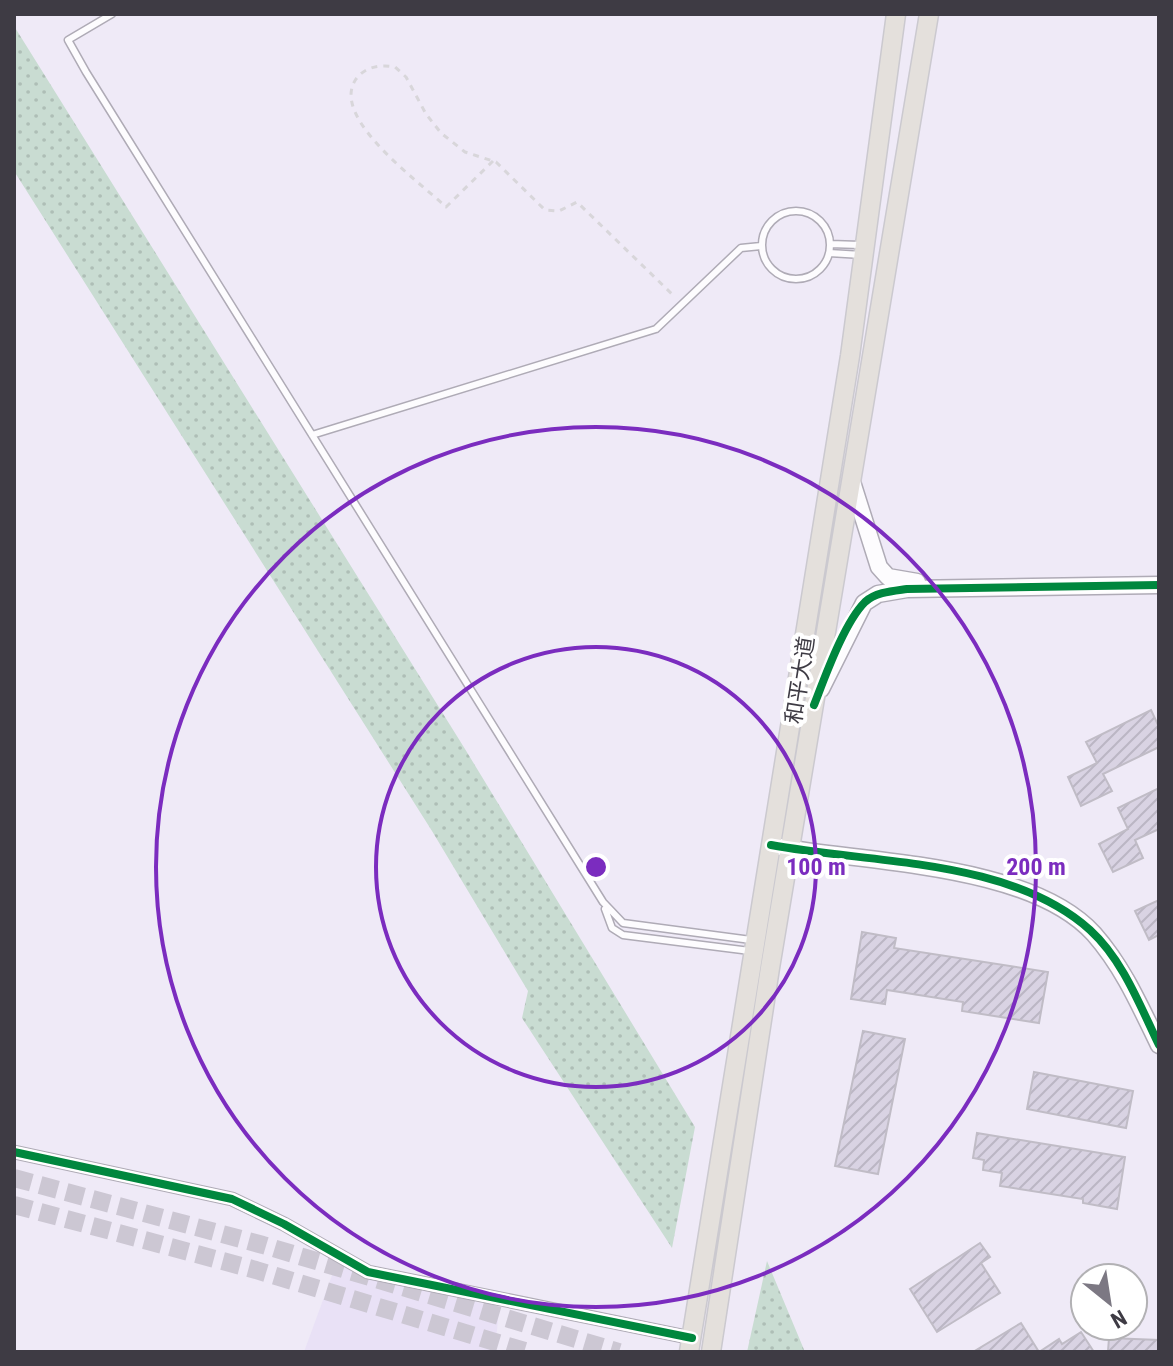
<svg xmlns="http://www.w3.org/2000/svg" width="1173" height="1366" font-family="'Roboto Condensed','Noto Sans SC',sans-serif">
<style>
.built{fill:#e9e1f6}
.green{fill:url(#green-dots)}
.building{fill:url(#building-hatch);stroke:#c0bcc6;stroke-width:2}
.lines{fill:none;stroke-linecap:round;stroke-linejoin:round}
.primary-tunnel{stroke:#ccc7d3;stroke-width:18;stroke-dasharray:18 9;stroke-linecap:butt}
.lane-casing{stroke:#afabb6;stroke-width:9}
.street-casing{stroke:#afabb6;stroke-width:15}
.secondary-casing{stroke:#afabb6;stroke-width:19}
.primary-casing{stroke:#cbc9cf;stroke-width:21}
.path{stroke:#d8d6da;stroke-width:3;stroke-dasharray:6 6;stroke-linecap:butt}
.lane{stroke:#fdfcfe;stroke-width:6}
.street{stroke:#fdfcfe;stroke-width:12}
.secondary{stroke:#fdfcfe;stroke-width:16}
.primary{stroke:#e4e0dc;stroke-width:18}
.cycleway-casing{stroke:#fff;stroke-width:13}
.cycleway{stroke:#00873e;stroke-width:8}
.ring{fill:none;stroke:#7b2cbf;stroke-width:4}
.labels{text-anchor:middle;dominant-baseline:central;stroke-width:8;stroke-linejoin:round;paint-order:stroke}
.street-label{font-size:22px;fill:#3e3b44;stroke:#fff}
.centre{fill:#7b2cbf;stroke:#fff;stroke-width:4}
.ring-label{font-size:24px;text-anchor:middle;font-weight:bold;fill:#7b2cbf;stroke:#fff;stroke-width:8;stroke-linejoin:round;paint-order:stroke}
</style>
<defs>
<pattern id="green-dots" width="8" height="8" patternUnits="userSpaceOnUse" patternTransform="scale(2)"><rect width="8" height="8" fill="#c9dcd2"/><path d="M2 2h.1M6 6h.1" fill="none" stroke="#aebeb6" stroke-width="1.8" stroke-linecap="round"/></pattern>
<pattern id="building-hatch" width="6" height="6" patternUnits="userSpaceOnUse" patternTransform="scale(2)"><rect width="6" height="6" fill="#d9d3e3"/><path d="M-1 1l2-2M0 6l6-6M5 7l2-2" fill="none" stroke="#bbb6c4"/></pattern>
</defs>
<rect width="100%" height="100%" fill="#efeaf7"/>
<path class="built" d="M 338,1259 L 358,1271 L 499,1308 L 495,1352 L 304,1352 Z"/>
<path class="green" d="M 14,26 L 465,749 L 695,1127 L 672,1248 L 522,1018 L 528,991 L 432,831 L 14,171 Z
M 767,1261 L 805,1352 L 747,1352 Z"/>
<path class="building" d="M 1151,710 L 1159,727 L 1159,747 L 1103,774 L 1112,791 L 1081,806 L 1068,777 L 1097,763 L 1086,742 Z
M 1159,788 L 1159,829 L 1135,840 L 1143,858 L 1113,872 L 1099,844 L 1128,829 L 1118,808 Z
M 1159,900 L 1159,935 L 1149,940 L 1135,911 Z
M 862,932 L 896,938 L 894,948 L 1048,972 L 1039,1023 L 962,1011 L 963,1002 L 887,990 L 885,1004 L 851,999 Z
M 863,1031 L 905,1039 L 878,1174 L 835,1166 Z
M 1034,1072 L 1133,1091 L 1126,1128 L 1027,1109 Z
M 977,1133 L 1125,1157 L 1117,1209 L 1083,1203 L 1083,1199 L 1000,1186 L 1002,1173 L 983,1170 L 984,1160 L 973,1158 Z
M 980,1243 L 990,1257 L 981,1263 L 1000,1293 L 937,1332 L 910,1289 Z
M 1021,1323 L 1039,1352 L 1059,1339 L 1062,1344 L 1081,1332 L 1094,1352 L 973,1352 Z
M 1109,1338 L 1159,1340 L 1159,1352 L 1108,1351 Z"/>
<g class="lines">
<path class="primary-tunnel" d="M 14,1178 L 263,1245 L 619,1352
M 14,1205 L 256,1270 L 528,1352"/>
<g class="lane-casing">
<path id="lane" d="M 112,14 L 68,40 L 86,72 L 603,902 L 623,923 L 751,940
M762 245a34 34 0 1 1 68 0a34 34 0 1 1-68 0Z
M 830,244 L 860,245
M 829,253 L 862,255
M 312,435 L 656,329 L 741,248 L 761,246
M 605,909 L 612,928 L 623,935 L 750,951"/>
</g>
<g class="street-casing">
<path id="street" d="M 14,1152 L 232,1199 L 284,1224 L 368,1272 L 692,1338"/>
</g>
<g class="secondary-casing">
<path id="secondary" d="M 852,482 L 879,567 L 888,577 L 917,582
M 821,689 L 864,603 L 878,594 L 907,589 L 1159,585
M 781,847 C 869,863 1031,864 1094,934 C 1123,967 1140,1006 1159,1045"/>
</g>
<g class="primary-casing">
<path id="primary" d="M 689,1352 L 850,356 L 896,14
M 711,1352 L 770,968 L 929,14"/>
</g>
<path class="path" d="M 493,161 L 446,207 C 420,182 329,118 356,79 C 365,67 380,64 395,67 L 406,77 L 426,114 L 441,133 L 465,152 L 496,162 L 545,210 L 559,211 L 577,202 L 674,296"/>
<use href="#lane" class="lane"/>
<use href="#street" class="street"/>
<use href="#secondary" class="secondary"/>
<use href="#primary" class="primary"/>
<g class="cycleway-casing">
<path id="cycleway" d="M 814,705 C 825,677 844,623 865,602 C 876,592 893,591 907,589 L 1159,585
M 771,845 C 873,864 1010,858 1090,930 C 1123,960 1140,1006 1159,1045
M 14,1152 L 232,1199 L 284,1224 L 368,1272 L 692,1338"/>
</g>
<use href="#cycleway" class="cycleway"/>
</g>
<g class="ring">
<circle cx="596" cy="867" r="220"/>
<circle cx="596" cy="867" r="440"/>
</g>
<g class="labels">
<g class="street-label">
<text transform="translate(800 680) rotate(-81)">和平大道</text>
</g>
</g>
<circle cx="596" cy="867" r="12" class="centre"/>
<g class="ring-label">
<text x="816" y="875">100 m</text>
<text x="1036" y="875">200 m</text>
</g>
<rect width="1173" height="1366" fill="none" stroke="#3e3b44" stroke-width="32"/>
<g transform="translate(1109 1302) rotate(150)"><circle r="38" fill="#ffffff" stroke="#b2b1b4" stroke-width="2"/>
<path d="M0-6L14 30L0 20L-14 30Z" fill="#7c7883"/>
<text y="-12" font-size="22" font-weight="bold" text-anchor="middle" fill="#3e3b44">N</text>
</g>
</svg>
